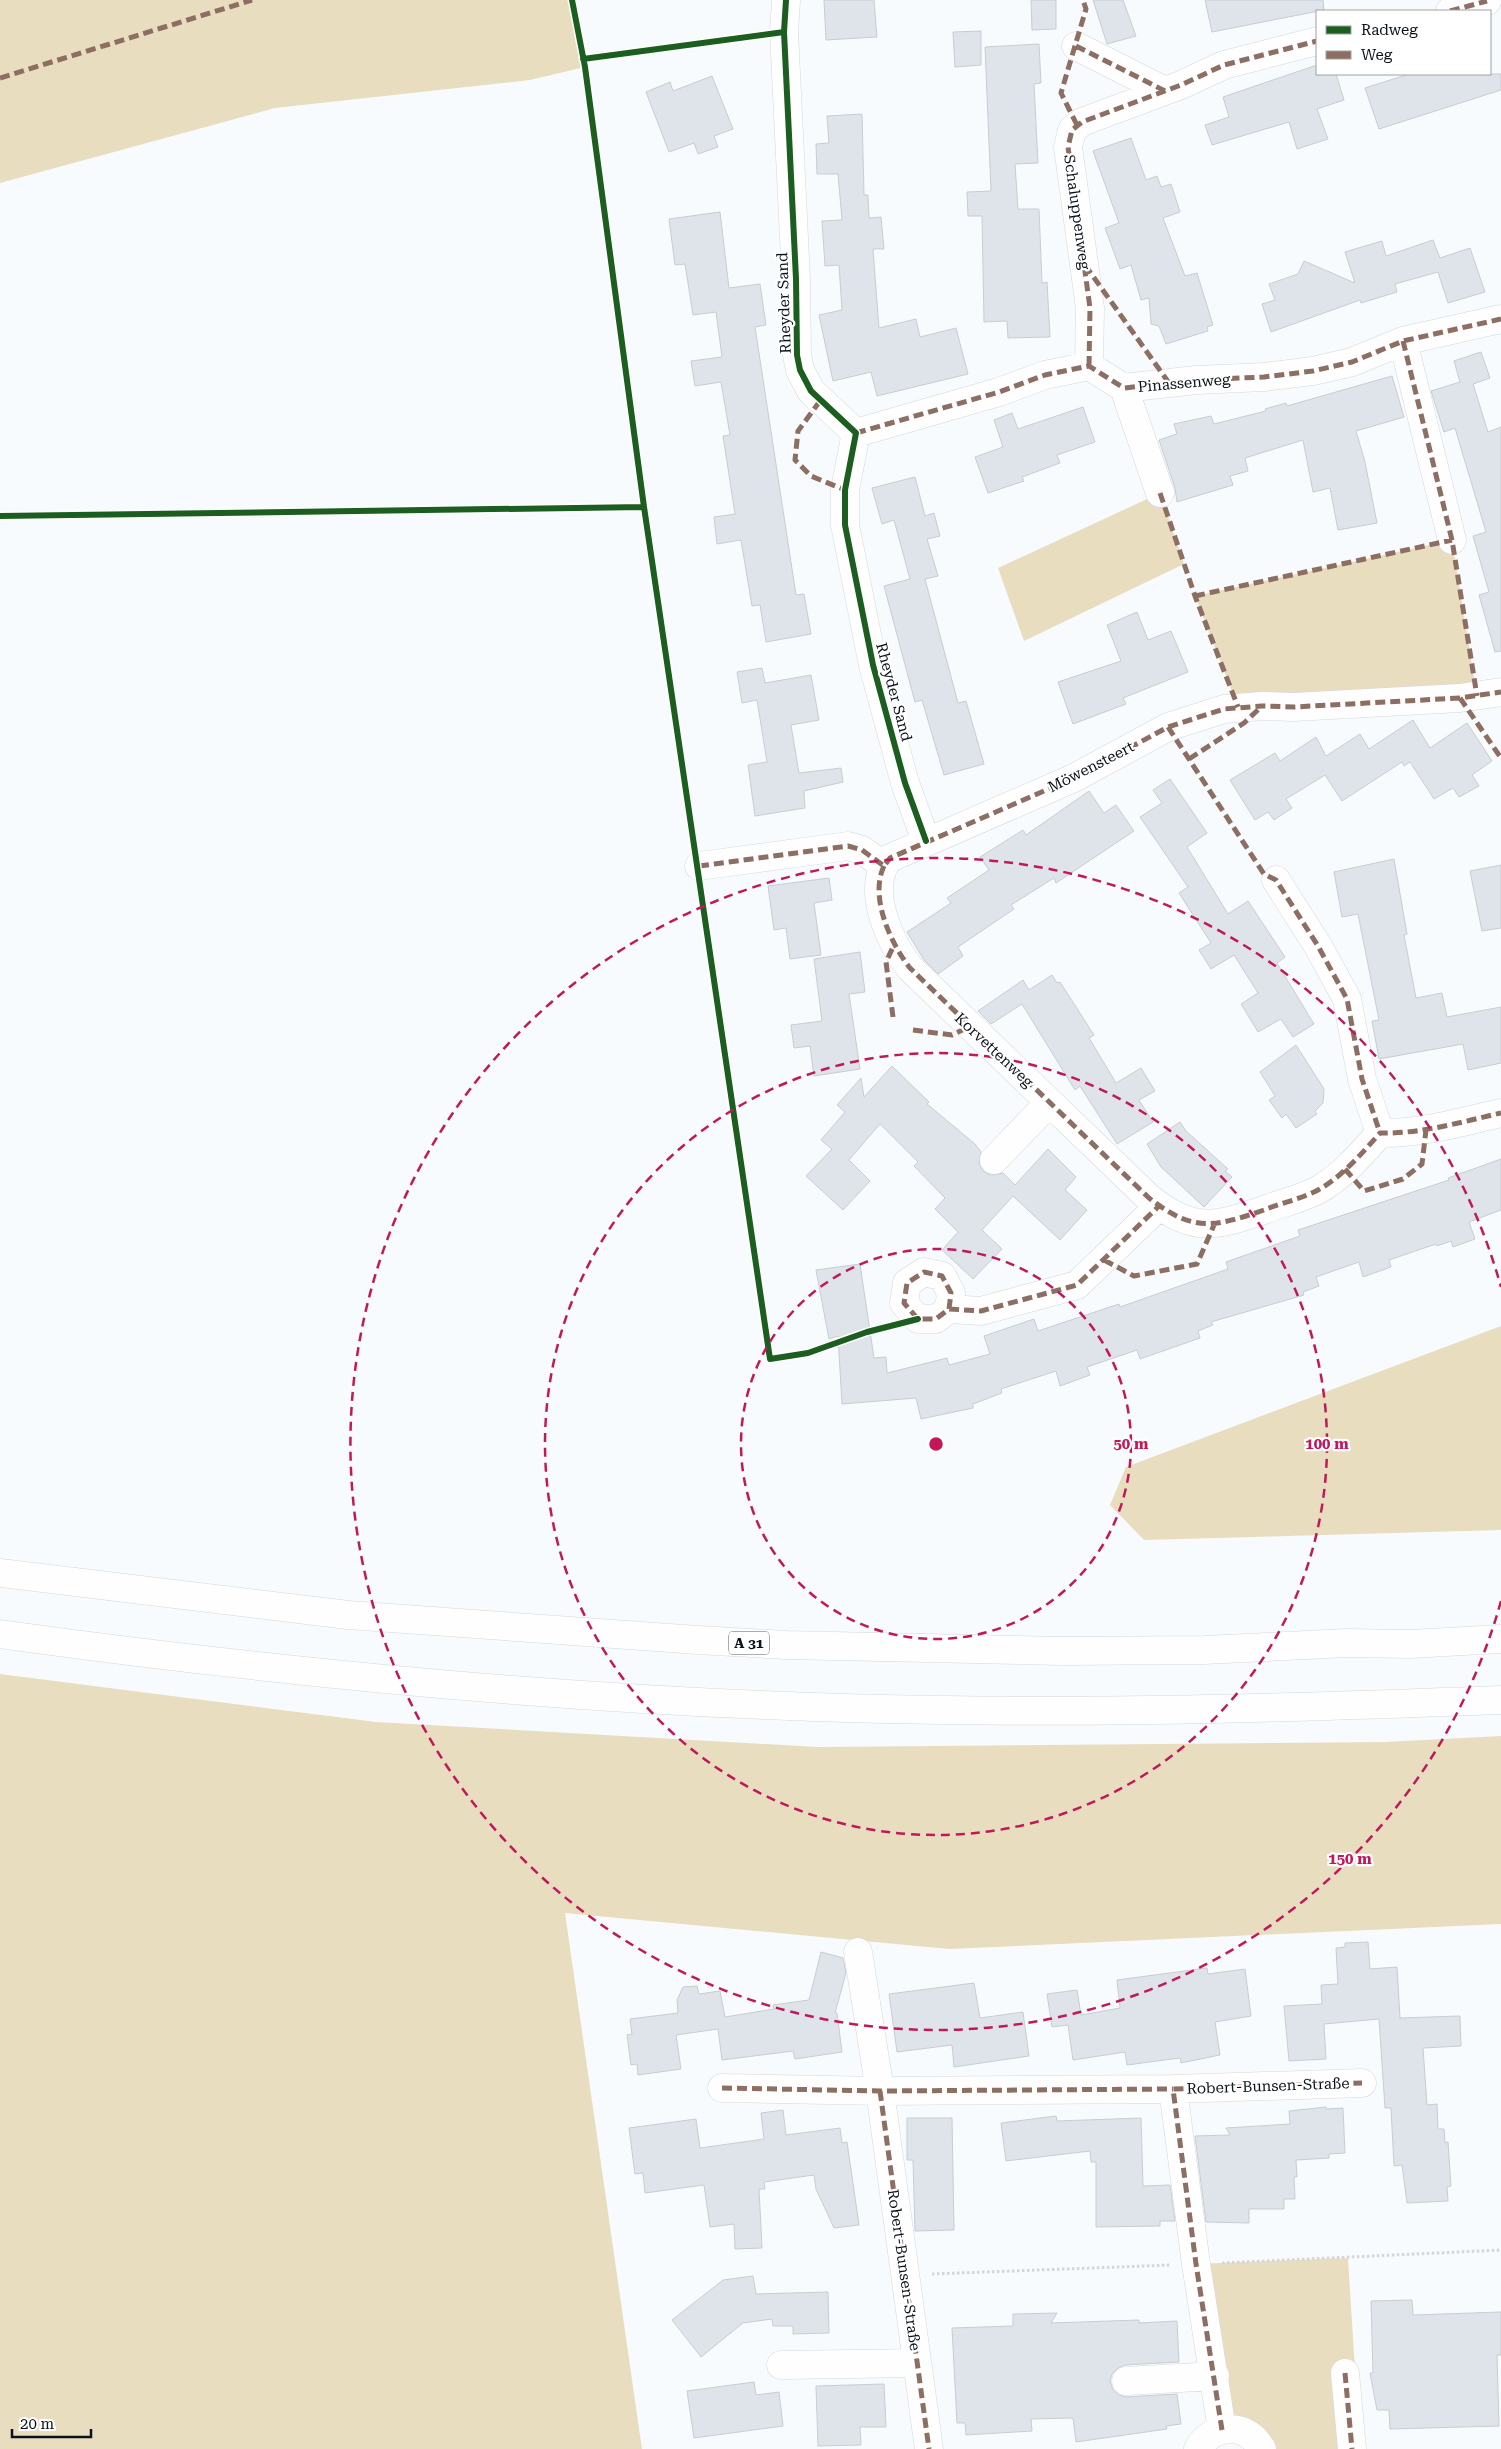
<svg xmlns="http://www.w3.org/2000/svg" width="1501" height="2449" font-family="'Roboto Serif',serif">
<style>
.green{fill:#e9ddc0}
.building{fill:#dee4ea;stroke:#c8cdd2}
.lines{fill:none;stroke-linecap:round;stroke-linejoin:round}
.minor-casing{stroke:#d2d8dc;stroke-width:29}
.highway-casing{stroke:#d2d8dc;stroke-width:29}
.path{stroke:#d4d5d6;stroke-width:3;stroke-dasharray:2.5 2.5;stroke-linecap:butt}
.minor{stroke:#fefeff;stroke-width:28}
.highway{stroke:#fefeff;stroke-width:28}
.quiet{stroke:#8d6e63;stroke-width:5;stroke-dasharray:10 5;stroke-linecap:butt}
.cycleway-casing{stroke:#fff;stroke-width:9}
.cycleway{stroke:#1b5e20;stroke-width:6}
.ring{fill:none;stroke:#c2185b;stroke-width:2.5;stroke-dasharray:9 6}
.labels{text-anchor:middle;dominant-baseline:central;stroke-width:4.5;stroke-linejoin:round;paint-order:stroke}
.shield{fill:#fff;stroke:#545a5f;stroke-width:1}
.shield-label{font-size:14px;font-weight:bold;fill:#0b131a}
.street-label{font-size:15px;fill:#0b131a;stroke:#fff}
.centre{fill:#c2185b;stroke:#fff;stroke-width:2.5}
.ring-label{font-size:15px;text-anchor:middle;font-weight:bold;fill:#c2185b;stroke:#fff;stroke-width:4.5;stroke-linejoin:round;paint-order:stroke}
</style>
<rect width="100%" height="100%" fill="#f8fbfd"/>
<path class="green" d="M 0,0 L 572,0 L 585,67 L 530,80 L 275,108 L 0,183 Z
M 1160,493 L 1184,564 L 1024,641 L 998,568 Z
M 1452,540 L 1477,696 L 1238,707 L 1195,596 Z
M 1501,1326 L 1501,1530 L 1144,1540 L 1110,1505 L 1126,1467 Z
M 0,1674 L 376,1722 L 818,1747 L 1385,1742 L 1501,1736 L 1501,1924 L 949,1949 L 565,1913 L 642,2449 L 0,2449 Z
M 1348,2258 L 1360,2449 L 1262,2449 L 1222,2430 L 1196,2264 Z"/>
<path class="building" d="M 824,0 L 874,0 L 877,37 L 826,40 Z
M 1031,0 L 1056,0 L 1056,29 L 1032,30 Z
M 1093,0 L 1123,0 L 1136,36 L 1107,44 Z
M 1205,0 L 1323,0 L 1324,10 L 1212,32 Z
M 981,31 L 981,65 L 955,67 L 953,32 Z
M 1039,44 L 1041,83 L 1034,84 L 1038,163 L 1015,164 L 1018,209 L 1039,209 L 1042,283 L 1047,282 L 1050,337 L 1008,338 L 1007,321 L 984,322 L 982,216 L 968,216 L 967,192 L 991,191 L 985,47 Z
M 1317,65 L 1317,74 L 1336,74 L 1344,100 L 1317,109 L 1328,139 L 1297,149 L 1289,122 L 1212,145 L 1205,125 L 1229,117 L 1223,97 Z
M 1409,74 L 1501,74 L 1501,90 L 1379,129 L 1365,88 Z
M 712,76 L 733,129 L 714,136 L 718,147 L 698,154 L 694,143 L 669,152 L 646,92 L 670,82 L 673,91 Z
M 862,114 L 864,195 L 868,195 L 869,218 L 881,217 L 884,249 L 873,249 L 879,328 L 916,319 L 920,337 L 956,328 L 968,374 L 877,396 L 871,372 L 833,381 L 819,315 L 842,310 L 839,265 L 825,266 L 822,221 L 842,220 L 838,174 L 817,174 L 816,144 L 829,143 L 827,116 Z
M 1131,138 L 1146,180 L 1157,176 L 1161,187 L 1171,184 L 1180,212 L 1163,218 L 1185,276 L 1197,273 L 1213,325 L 1207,327 L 1208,331 L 1166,344 L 1159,326 L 1151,324 L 1149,298 L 1141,300 L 1131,265 L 1120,269 L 1105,228 L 1119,223 L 1093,151 Z
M 720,212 L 729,288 L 760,284 L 766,325 L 755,327 L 796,595 L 804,594 L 811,634 L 766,642 L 760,605 L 752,606 L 741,540 L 717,544 L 714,517 L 735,514 L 723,436 L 730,435 L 721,382 L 695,386 L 691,361 L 722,357 L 716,312 L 693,315 L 685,264 L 675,265 L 669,219 Z
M 1433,240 L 1440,258 L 1470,248 L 1485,292 L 1448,303 L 1438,272 L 1395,284 L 1397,292 L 1361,303 L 1360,300 L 1271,332 L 1262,304 L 1275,300 L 1269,284 L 1298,274 L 1304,261 L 1355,283 L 1345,252 L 1382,241 L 1386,256 Z
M 1481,352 L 1490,378 L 1473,384 L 1488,432 L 1501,427 L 1501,651 L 1495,652 L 1479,595 L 1489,592 L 1473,536 L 1486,532 L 1455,428 L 1444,432 L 1431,391 L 1460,382 L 1454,361 Z
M 1392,376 L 1404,417 L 1356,431 L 1365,462 L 1377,523 L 1338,530 L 1330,488 L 1313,492 L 1303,440 L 1245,458 L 1248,471 L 1230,476 L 1233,485 L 1177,502 L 1175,488 L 1159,440 L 1177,434 L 1174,424 L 1211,416 L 1214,424 L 1266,411 L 1265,409 L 1286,403 L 1287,406 Z
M 1083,407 L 1095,442 L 1057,455 L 1060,463 L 1022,477 L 1024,481 L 988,493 L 975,457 L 1003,447 L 994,420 L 1012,413 L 1018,429 Z
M 915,477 L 925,516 L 934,513 L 940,536 L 927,539 L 938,576 L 925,579 L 958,703 L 966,701 L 984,764 L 944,775 L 922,700 L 915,702 L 884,586 L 910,579 L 894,520 L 882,524 L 872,488 Z
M 1137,612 L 1148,640 L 1171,631 L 1188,672 L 1123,698 L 1126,704 L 1073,724 L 1058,682 L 1121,661 L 1107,625 Z
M 762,668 L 765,683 L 811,675 L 819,720 L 791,725 L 799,773 L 841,768 L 843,782 L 804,791 L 805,808 L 755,816 L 748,765 L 767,762 L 757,700 L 742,703 L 737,672 Z
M 1413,720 L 1430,748 L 1467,723 L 1492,761 L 1472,775 L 1479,786 L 1459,797 L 1453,788 L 1434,799 L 1410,762 L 1404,766 L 1402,762 L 1342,801 L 1325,775 L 1286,799 L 1292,808 L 1274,820 L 1268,812 L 1255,820 L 1230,780 L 1275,753 L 1280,761 L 1316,737 L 1326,756 L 1360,734 L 1369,749 Z
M 1170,779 L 1207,833 L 1187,847 L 1228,914 L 1248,901 L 1285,957 L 1277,963 L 1314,1024 L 1293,1037 L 1281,1019 L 1258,1032 L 1241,1004 L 1258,993 L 1234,955 L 1211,969 L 1199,950 L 1211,943 L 1179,893 L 1188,887 L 1140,817 L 1162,803 L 1153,790 Z
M 1089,791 L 1104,813 L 1116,805 L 1134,831 L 1056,883 L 1054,878 L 1011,905 L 1014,909 L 958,947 L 963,956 L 938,974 L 924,960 L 907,932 L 951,903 L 947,898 L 989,870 L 980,857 L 1023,830 L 1026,835 Z
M 1394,859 L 1407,934 L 1404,935 L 1416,998 L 1442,993 L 1447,1017 L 1501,1007 L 1501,1063 L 1468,1070 L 1463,1044 L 1379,1059 L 1372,1021 L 1379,1020 L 1358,914 L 1342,917 L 1334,872 Z
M 1501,865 L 1501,928 L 1482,931 L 1470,871 Z
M 829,878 L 832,900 L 814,903 L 821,955 L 790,959 L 786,928 L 774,930 L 768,886 Z
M 860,952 L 865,992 L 849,994 L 860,1069 L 814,1076 L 810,1046 L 794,1048 L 791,1025 L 822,1021 L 814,959 Z
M 1052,975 L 1057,983 L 1060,982 L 1094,1035 L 1089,1038 L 1116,1083 L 1141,1068 L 1155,1091 L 1139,1100 L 1153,1122 L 1117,1144 L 1080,1086 L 1075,1090 L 1022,1004 L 991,1024 L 978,1011 L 1023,980 L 1029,990 Z
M 1296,1045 L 1324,1089 L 1323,1103 L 1315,1111 L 1317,1114 L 1296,1128 L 1286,1114 L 1282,1118 L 1269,1100 L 1275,1096 L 1260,1072 Z
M 892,1066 L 929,1102 L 927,1104 L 975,1144 L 981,1152 L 979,1164 L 984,1172 L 991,1175 L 1003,1173 L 1015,1185 L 1048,1149 L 1076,1177 L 1065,1190 L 1087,1210 L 1060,1240 L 1013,1196 L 982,1230 L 1002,1249 L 973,1279 L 942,1250 L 958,1232 L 935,1209 L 945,1198 L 914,1166 L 918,1162 L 880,1124 L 849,1160 L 870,1181 L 843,1210 L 806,1176 L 832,1149 L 821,1140 L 845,1112 L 837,1105 L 861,1078 L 864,1097 Z
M 1180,1122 L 1186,1131 L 1228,1169 L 1225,1171 L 1232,1177 L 1204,1207 L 1161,1167 L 1147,1144 Z
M 1501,1159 L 1501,1210 L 1469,1222 L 1475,1239 L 1453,1247 L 1451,1241 L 1437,1246 L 1436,1244 L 1389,1260 L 1391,1267 L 1363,1277 L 1359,1262 L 1316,1277 L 1319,1286 L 1303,1292 L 1304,1295 L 1211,1322 L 1213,1325 L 1198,1331 L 1200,1338 L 1140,1359 L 1137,1350 L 1087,1367 L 1090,1375 L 1060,1386 L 1056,1371 L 1001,1389 L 1002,1393 L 973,1404 L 973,1408 L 921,1419 L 916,1398 L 842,1404 L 838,1336 L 829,1339 L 816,1270 L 860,1264 L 874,1358 L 886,1357 L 887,1373 L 947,1358 L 949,1365 L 990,1354 L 984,1336 L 1034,1319 L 1038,1331 L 1119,1304 L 1120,1307 L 1228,1269 L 1226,1262 L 1300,1236 L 1298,1230 L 1449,1180 L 1448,1178 Z
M 1368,1942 L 1370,1969 L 1397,1967 L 1400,2018 L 1460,2016 L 1461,2046 L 1423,2048 L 1427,2105 L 1437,2104 L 1438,2129 L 1444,2129 L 1445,2143 L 1448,2142 L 1451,2186 L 1447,2187 L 1448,2201 L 1407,2203 L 1402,2165 L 1394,2166 L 1391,2108 L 1385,2108 L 1379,2019 L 1324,2024 L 1326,2059 L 1289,2061 L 1284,2006 L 1322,2004 L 1321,1985 L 1338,1984 L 1336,1948 L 1345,1947 L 1345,1943 Z
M 821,1952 L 843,1958 L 846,1973 L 835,2013 L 837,2013 L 842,2052 L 795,2059 L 793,2051 L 722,2060 L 718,2029 L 676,2035 L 681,2069 L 638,2075 L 637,2064 L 631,2065 L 627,2035 L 632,2034 L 630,2019 L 678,2013 L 677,2000 L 683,1987 L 697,1986 L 699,1994 L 720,1991 L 725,2017 L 774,2009 L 773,2005 L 809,2000 Z
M 1207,1968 L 1208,1974 L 1245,1969 L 1251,2016 L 1215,2022 L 1220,2055 L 1181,2063 L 1180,2058 L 1127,2065 L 1125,2052 L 1073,2060 L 1068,2025 L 1052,2027 L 1047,1994 L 1077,1990 L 1081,2015 L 1120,2008 L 1117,1980 Z
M 974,1983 L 980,2018 L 1023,2012 L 1029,2056 L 954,2067 L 952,2045 L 897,2052 L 889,1994 Z
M 1326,2107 L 1326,2109 L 1343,2108 L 1345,2153 L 1329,2154 L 1329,2158 L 1296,2160 L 1297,2177 L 1294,2177 L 1295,2199 L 1284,2199 L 1284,2209 L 1249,2209 L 1249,2223 L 1206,2222 L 1195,2136 L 1230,2135 L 1226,2128 L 1290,2124 L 1289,2111 Z
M 783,2110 L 786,2135 L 840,2128 L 842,2143 L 847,2142 L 859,2225 L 834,2228 L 816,2189 L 814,2175 L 764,2182 L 765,2189 L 759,2189 L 762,2248 L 735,2249 L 734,2224 L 710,2227 L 704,2185 L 645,2193 L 643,2173 L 635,2174 L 629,2128 L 696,2119 L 700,2148 L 764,2139 L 761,2113 Z
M 1056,2116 L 1057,2121 L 1141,2118 L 1143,2186 L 1170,2185 L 1175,2221 L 1160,2221 L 1160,2226 L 1096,2227 L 1096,2162 L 1091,2162 L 1090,2151 L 1006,2161 L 1001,2123 Z
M 907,2118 L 952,2118 L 954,2230 L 915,2231 L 913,2160 L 907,2160 Z
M 753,2276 L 756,2294 L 828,2292 L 829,2333 L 793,2334 L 793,2326 L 773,2326 L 772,2319 L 743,2323 L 701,2357 L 672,2320 L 723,2280 Z
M 1412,2300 L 1413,2315 L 1501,2312 L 1501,2355 L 1497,2355 L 1499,2426 L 1390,2429 L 1389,2410 L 1377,2410 L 1370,2373 L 1373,2373 L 1371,2301 Z
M 1057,2313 L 1051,2323 L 1139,2320 L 1139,2323 L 1177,2321 L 1179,2362 L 1125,2365 L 1118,2368 L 1112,2374 L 1110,2381 L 1113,2390 L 1119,2395 L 1126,2397 L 1177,2394 L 1181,2424 L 1166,2426 L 1167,2429 L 1076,2442 L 1073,2418 L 1031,2419 L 1032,2431 L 966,2435 L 965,2423 L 957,2423 L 952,2328 L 1013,2326 L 1013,2314 Z
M 754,2382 L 756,2395 L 779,2392 L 783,2426 L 694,2438 L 687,2391 Z
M 884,2384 L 886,2427 L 860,2427 L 861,2445 L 818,2446 L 816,2386 Z"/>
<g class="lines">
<g class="minor-casing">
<path id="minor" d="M 786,0 L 784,32 L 796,279 L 797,355 L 800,370 L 811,391 L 856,433 L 845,490 L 845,525 L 873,665 L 905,783 L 926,841
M 1450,11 L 1487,1
M 1076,46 L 1165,91
M 1403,341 L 1452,540
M 1089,366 L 1090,308 L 1068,147 L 1072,130 L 1082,122 L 1181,85 L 1224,65 L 1317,41
M 1124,388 L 1160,493
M 856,433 L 999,392 L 1045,375 L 1089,366 L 1124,388 L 1196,380 L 1264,377 L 1313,371 L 1352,362 L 1403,341 L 1501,319
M 699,866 L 848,846 L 862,850 L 884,866 L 890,858 L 1074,778 L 1168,727 L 1224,709 L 1262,706 L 1294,707 L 1460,698 L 1501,692
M 884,866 C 869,897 891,944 910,968 L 1149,1198 C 1194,1233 1214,1227 1264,1210 C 1281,1203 1301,1199 1318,1190 C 1342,1177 1362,1153 1380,1133 C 1421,1134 1461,1122 1501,1113
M 1276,880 L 1318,946 L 1347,999 L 1362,1079 L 1380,1133
M 994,1160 L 1049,1103
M 949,1309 L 951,1293 L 942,1276 L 924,1272 L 907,1283 L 904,1303 L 918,1319 L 936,1319 L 949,1309 L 981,1311 L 1077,1285 L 1159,1206
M 858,1952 L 880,2091 L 929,2449
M 722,2088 L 880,2091 L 1173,2089
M 781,2365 L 917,2363
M 1345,2373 L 1352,2449
M 1126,2381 L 1215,2376
M 1222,2430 L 1196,2264 L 1173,2089 L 1362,2083
M 1198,2449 C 1208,2430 1235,2422 1252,2437 C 1256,2440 1259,2445 1262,2449"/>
</g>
<g class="highway-casing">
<path id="highway" d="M 0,1573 L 348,1615 L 698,1640 L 786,1645 L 1062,1651 L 1204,1650 L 1347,1643 L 1410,1644 L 1501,1639
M 0,1634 C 312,1677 626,1706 942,1710 C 1128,1713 1314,1707 1501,1700"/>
</g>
<path class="path" d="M 1222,2263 L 1501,2250
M 932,2274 L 1171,2265"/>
<use href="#minor" class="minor"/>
<use href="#highway" class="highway"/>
<path class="quiet" d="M 1450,11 L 1487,1
M 1076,46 L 1165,91
M 0,78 L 252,0
M 1077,125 L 1061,93 L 1086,9 L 1083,0
M 1085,265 L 1169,383
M 1403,341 L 1452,540 L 1477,696
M 1089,366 L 1090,308 L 1068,147 L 1072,130 L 1082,122 L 1181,85 L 1224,65 L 1317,41
M 820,401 L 798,431 L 795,460 L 811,476 L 845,490
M 856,433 L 999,392 L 1045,375 L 1089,366 L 1124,388 L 1196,380 L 1264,377 L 1313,371 L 1352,362 L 1403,341 L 1501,319
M 1160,493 L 1195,596 L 1238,707
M 1195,596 L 1452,540
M 1460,698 L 1501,758
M 1168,727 L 1264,874 L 1276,880 L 1318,946 L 1347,999 L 1362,1079 L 1380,1133
M 1189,759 L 1244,723 L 1262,706
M 699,866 L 848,846 L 862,850 L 884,866 L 890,858 L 1074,778 L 1168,727 L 1224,709 L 1262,706 L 1294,707 L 1460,698 L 1501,692
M 884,866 C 869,897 891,944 910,968 L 1149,1198 C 1194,1233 1214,1227 1264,1210 C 1281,1203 1301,1199 1318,1190 C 1342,1177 1362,1153 1380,1133 C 1421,1134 1461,1122 1501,1113
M 893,1017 L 886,962 L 894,945
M 913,1030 L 952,1035 L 969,1027
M 1345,1169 L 1364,1191 L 1403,1179 L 1422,1164 L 1426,1130
M 1104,1260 L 1134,1276 L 1197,1264 L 1214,1225
M 949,1309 L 951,1293 L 942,1276 L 924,1272 L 907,1283 L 904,1303 L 918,1319 L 936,1319 L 949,1309 L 981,1311 L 1077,1285 L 1159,1206
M 722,2088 L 880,2091 L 1173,2089
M 880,2091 L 929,2449
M 1345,2373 L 1352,2449
M 1222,2430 L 1196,2264 L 1173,2089 L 1362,2083"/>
<g class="cycleway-casing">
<path id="cycleway" d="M 572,0 L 585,67 L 644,507 L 770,1359 L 808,1353 L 867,1332 L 918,1319
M 786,0 L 784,32 L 796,279 L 797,355 L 800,370 L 811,391 L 856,433 L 845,490 L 845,525 L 873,665 L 905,783 L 926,841
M 583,59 L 784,32
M 0,516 L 644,507"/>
</g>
<use href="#cycleway" class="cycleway"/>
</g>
<g class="ring">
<circle cx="936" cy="1444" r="195"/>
<circle cx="936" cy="1444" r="391"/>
<path d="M1501 1601A586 586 0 1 1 1501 1287"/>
</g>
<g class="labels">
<rect class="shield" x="729" y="1631.5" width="40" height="23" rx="4"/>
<g class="shield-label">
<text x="749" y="1643">A 31</text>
</g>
<g class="street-label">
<text transform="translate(1077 212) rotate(82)">Schaluppenweg</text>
<text transform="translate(784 303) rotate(-92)">Rheyder Sand</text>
<text transform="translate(1184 383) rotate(-5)">Pinassenweg</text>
<text transform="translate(894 692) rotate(75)">Rheyder Sand</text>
<text transform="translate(1091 767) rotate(-27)">Möwensteert</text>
<text transform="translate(994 1050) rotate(43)">Korvettenweg</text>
<text transform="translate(1268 2086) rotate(-2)">Robert-Bunsen-Straße</text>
<text transform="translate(904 2270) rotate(82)">Robert-Bunsen-Straße</text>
</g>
</g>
<circle cx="936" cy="1444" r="8" class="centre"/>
<g class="ring-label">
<text x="1131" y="1449">50 m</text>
<text x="1327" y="1449">100 m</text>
<text x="1350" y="1864">150 m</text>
</g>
<rect x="1316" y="10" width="175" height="65" fill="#ffffff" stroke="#9da1a3"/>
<rect x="1326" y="26" width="25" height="8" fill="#1b5e20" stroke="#9da1a3"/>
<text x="1361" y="35" font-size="15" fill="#0b131a">Radweg</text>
<rect x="1326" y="51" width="25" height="8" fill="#8d6e63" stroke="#9da1a3"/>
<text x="1361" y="60" font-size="15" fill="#0b131a">Weg</text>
<path d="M12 2429v8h79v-8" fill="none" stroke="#0b131a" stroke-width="2.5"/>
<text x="20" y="2429" font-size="15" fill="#0b131a" stroke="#ffffff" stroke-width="4" paint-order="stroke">20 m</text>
</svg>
